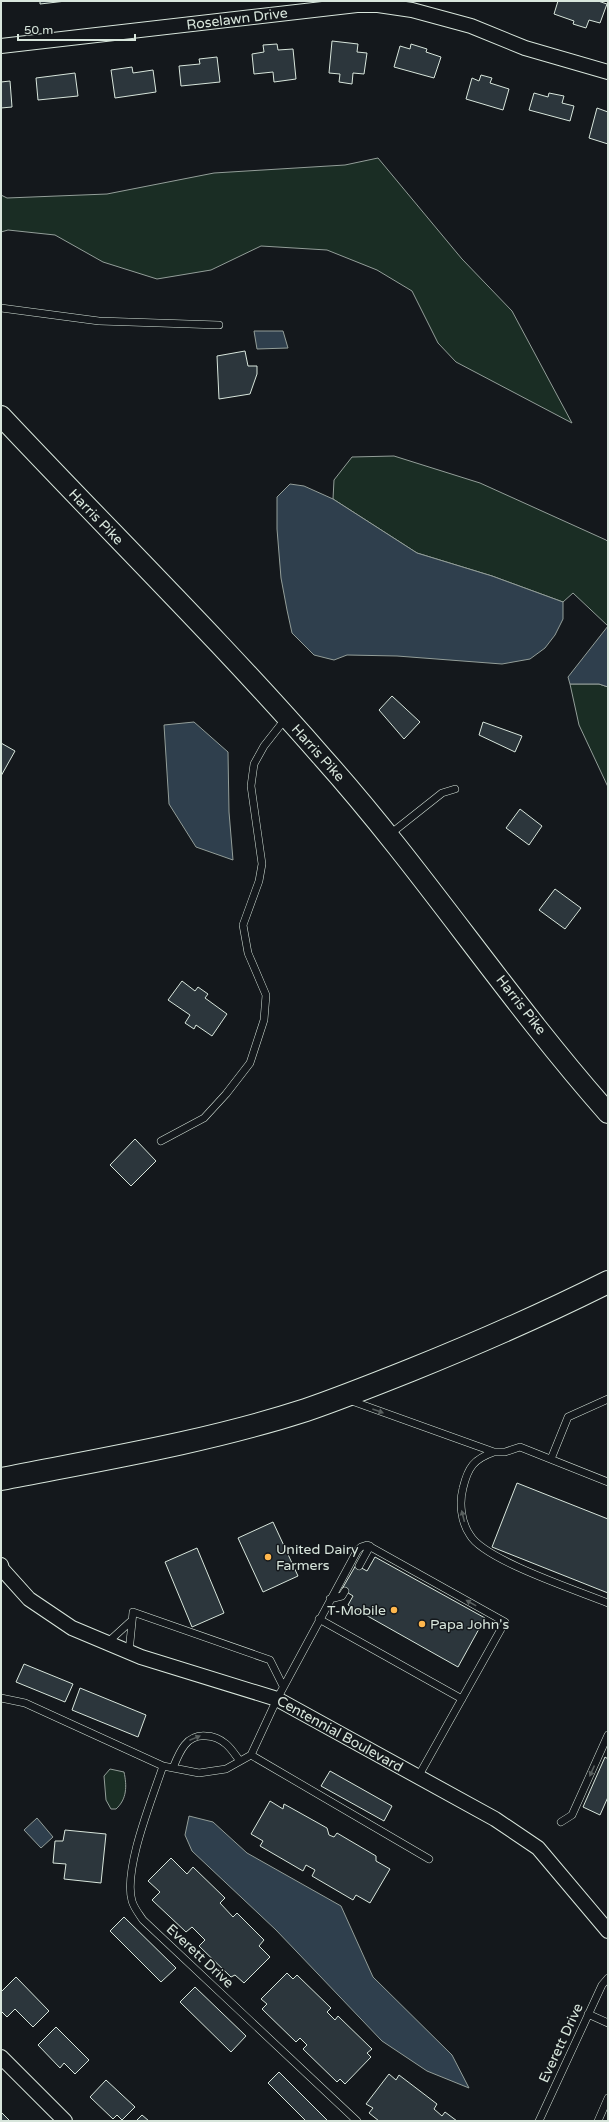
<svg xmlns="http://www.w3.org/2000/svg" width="609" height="2122" font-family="'Varela Round',sans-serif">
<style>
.green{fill:#1a2d24;stroke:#939e99}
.water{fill:#2f3f4d;stroke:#939e99}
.building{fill:#2c363c;stroke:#d8e6dc}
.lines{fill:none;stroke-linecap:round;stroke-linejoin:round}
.lane-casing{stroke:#d8e6dc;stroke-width:8}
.street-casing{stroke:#d8e6dc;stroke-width:16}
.secondary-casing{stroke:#d8e6dc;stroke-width:22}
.primary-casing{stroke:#d8e6dc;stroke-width:24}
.lane{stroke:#14181c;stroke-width:7}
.street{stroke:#14181c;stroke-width:14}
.secondary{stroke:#14181c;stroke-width:20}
.primary{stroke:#14181c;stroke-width:22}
.oneway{fill:#59605f}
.poi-dot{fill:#ffb74d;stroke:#14181c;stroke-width:1.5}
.labels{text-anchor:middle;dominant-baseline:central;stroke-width:3;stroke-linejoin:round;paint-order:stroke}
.street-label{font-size:14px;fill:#d8e6dc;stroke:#14181c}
.poi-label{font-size:14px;fill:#d8e6dc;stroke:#14181c;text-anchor:start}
</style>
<rect width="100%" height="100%" fill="#14181c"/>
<path class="green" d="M 378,158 L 462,259 L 512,311 L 572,423 L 456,362 L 438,343 L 412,291 L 377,270 L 327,250 L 261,246 L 211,270 L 157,279 L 103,262 L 55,235 L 8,230 L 1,232 L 1,195 L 7,198 L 107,194 L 214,173 L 345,165 Z
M 394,456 L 480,483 L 606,540 L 608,542 L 608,626 L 573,593 L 563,602 L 492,576 L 417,553 L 333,499 L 334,480 L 352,457 Z
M 570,684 L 599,684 L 608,687 L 608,787 L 579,725 Z
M 110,1769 L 124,1772 C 127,1786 127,1799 116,1809 L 111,1809 L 106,1800 L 104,1776 Z"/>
<path class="water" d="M 254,331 L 283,331 L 288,348 L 257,349 Z
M 290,484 L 304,486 L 333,499 L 417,553 L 492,576 L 563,602 L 563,619 L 555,635 L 545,648 L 530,659 L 502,664 L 397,656 L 347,655 L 334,660 L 314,655 L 292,633 L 287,610 L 281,578 L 277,529 L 277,497 Z
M 608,626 L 608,687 L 599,684 L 570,684 L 568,677 Z
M 194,722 L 228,752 L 229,812 L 233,860 L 196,847 L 169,804 L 164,725 Z
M 189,1816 L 213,1822 L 247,1853 L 341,1906 L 373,1977 L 452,2055 L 469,2088 L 427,2071 L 382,2041 L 276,1930 L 192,1851 L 185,1835 Z
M 37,1818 L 53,1837 L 41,1848 L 24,1830 Z"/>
<path class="building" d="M 40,1 L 66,1 L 40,4 Z
M 558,1 L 598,1 L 607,4 L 600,23 L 589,20 L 586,28 L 573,24 L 574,21 L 554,14 Z
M 332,41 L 358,44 L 357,52 L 367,53 L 364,74 L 353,73 L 352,84 L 339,82 L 340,74 L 329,73 Z
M 277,44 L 278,50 L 293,49 L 296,79 L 274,82 L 273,72 L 254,74 L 252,54 L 264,52 L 263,45 Z
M 411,44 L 427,49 L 426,52 L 441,57 L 434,78 L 394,67 L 400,46 L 410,49 Z
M 217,57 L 220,82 L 181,86 L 179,66 L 200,64 L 199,59 Z
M 132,67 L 133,73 L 153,70 L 156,92 L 115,98 L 111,70 Z
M 75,73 L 78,96 L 38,100 L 36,78 Z
M 481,75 L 492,78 L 490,83 L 509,89 L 503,110 L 466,99 L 472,78 L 479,81 Z
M 10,81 L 12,107 L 1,108 L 1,82 Z
M 534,93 L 548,97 L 549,93 L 564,96 L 562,103 L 574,106 L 570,121 L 529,110 Z
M 597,108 L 608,112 L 608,144 L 589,138 Z
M 245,351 L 248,366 L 257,366 L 257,374 L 250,394 L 219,399 L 217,356 Z
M 392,696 L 420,722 L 404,739 L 379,710 Z
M 483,722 L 522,736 L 515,752 L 479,735 Z
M 1,743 L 15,751 L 1,776 Z
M 520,809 L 542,826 L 529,845 L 506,828 Z
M 555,889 L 581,908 L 565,929 L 539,910 Z
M 182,981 L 195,991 L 198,987 L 208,994 L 205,998 L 227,1014 L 212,1036 L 196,1025 L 194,1029 L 185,1023 L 190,1015 L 168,1000 Z
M 135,1139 L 156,1161 L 131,1186 L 110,1165 Z
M 517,1483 L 608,1519 L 608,1593 L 492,1547 Z
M 273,1522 L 298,1576 L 263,1592 L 238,1538 Z
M 197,1548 L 224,1613 L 192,1627 L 165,1562 Z
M 375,1557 L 485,1618 L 458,1667 L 348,1605 L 353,1596 L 342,1589 L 356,1565 L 367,1571 Z
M 24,1664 L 73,1684 L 65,1702 L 16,1682 Z
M 80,1688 L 146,1715 L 138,1737 L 72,1710 Z
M 605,1757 L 608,1759 L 608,1797 L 600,1815 L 583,1807 Z
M 330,1771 L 392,1806 L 384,1821 L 321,1786 Z
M 270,1801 L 283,1809 L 284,1804 L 327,1828 L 329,1835 L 334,1837 L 337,1833 L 376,1856 L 376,1861 L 390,1869 L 370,1903 L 356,1895 L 353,1900 L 312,1876 L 315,1870 L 306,1865 L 303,1871 L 260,1846 L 263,1841 L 251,1834 Z
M 65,1830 L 106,1834 L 101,1883 L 64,1879 L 66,1864 L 53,1863 L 55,1841 L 63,1841 Z
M 171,1858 L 187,1874 L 193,1867 L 225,1898 L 220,1903 L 233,1917 L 237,1913 L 264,1940 L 259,1946 L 270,1957 L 244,1983 L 235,1975 L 231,1977 L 199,1946 L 205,1940 L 192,1927 L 186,1932 L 152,1900 L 160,1892 L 148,1881 Z
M 124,1917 L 176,1968 L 161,1982 L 110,1931 Z
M 287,1973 L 293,1979 L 297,1975 L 331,2008 L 327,2012 L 335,2020 L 338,2016 L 372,2049 L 367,2053 L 371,2057 L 345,2084 L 340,2079 L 337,2082 L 303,2049 L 307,2045 L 300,2038 L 296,2042 L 262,2009 L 267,2004 L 261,1999 Z
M 16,1977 L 49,2011 L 33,2027 L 15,2009 L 7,2017 L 1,2011 L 1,1992 Z
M 195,1987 L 246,2036 L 231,2052 L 180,2002 Z
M 56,2027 L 89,2060 L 75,2074 L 64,2063 L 60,2068 L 38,2045 Z
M 279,2072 L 327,2120 L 326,2121 L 306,2121 L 268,2083 Z
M 389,2074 L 396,2080 L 399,2075 L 437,2104 L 434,2109 L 442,2116 L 445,2112 L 457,2121 L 379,2121 L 369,2113 L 373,2108 L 366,2104 Z
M 106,2080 L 135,2107 L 122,2120 L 117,2115 L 113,2119 L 90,2097 Z
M 1,2112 L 10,2121 L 1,2121 Z
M 142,2115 L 149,2121 L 136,2121 Z"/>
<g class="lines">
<g class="lane-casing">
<path id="lane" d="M 1,308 L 99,321 L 219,325
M 389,835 L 442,793 L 455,789
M 161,1141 L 204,1118 L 226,1094 L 250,1063 L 264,1020 L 266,995 L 248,953 L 243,925 L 259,881 L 262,864 L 251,786 L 254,764 L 264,746 L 286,718
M 349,1400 L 494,1452 L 505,1452 L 520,1447 L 608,1482
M 494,1452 C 474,1459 468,1467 463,1488 C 459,1503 461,1522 470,1535 C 484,1560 579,1591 608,1603
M 551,1459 L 568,1417 L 608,1399
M 359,1566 L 370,1546
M 330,1599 L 342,1596 L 345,1591
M 319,1619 L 462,1699
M 107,1643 L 130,1622
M 129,1652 L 133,1612 L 270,1660 L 283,1686
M 1,1698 L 25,1703 L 163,1766 L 199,1773 L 226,1769 L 251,1755 L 277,1699 L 357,1551 L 361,1547 L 367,1545 L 505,1622 L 418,1777
M 251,1755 L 429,1859
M 163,1766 C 152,1799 123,1870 132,1901 C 134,1908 139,1914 143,1920 L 357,2121
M 173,1768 C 179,1753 186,1734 206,1736 C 213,1736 220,1739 226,1744 C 231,1748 236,1756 240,1761
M 561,1822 L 572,1815 L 608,1735
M 588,2014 L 608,2023
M 539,2121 L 602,1985 L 608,1978
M 598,2121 L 608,2098"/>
</g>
<g class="street-casing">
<path id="street" d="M 1,46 L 357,5 L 378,5 L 412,10 L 471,26 L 525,48 L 608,72
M 1,1565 L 2,1569 L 29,1599 L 72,1628 L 141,1657 L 277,1699 L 495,1819 L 538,1848 L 608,1931
M 1,2057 L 65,2121"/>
</g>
<g class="secondary-casing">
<path id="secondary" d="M 1,416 C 108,530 220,640 323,758 C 424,871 507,999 608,1113"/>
</g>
<g class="primary-casing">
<path id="primary" d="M 1,1479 C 103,1459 207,1442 306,1410 C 341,1398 376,1384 411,1370 C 478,1343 544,1314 608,1282"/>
</g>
<use href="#lane" class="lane"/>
<use href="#street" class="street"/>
<use href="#secondary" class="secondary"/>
<use href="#primary" class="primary"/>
</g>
<defs><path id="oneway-solid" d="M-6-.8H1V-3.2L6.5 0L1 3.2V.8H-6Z"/></defs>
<g class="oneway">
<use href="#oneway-solid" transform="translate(378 1411) rotate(20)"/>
<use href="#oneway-solid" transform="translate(463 1516) rotate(-104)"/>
<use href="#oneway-solid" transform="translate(471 1603) rotate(-151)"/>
<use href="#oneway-solid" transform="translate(195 1738) rotate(-22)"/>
<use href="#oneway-solid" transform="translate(592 1771) rotate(114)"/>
</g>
<g class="poi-dot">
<circle cx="268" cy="1557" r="4"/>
<circle cx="394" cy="1610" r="4"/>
<circle cx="422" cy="1624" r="4"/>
</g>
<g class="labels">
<g class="street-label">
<text transform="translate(237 19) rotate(-7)">Roselawn Drive</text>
<text transform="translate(96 517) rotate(46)">Harris Pike</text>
<text transform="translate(318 753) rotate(48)">Harris Pike</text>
<text transform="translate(521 1005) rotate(52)">Harris Pike</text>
<text transform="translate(340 1734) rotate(29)">Centennial Boulevard</text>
<text transform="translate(200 1956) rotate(43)">Everett Drive</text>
<text transform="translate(561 2043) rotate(-65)">Everett Drive</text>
</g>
<g class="poi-label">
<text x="276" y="1549">United Dairy<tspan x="276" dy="16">Farmers</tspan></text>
<text x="386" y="1610" text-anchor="end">T-Mobile</text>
<text x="430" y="1624">Papa John's</text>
</g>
</g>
<rect width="609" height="2122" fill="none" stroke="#d8e6dc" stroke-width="4"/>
<path d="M18 34v6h117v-6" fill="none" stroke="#d8e6dc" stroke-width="2"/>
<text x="24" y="34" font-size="12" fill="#d8e6dc" stroke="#14181c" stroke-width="3" paint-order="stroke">50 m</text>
</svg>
